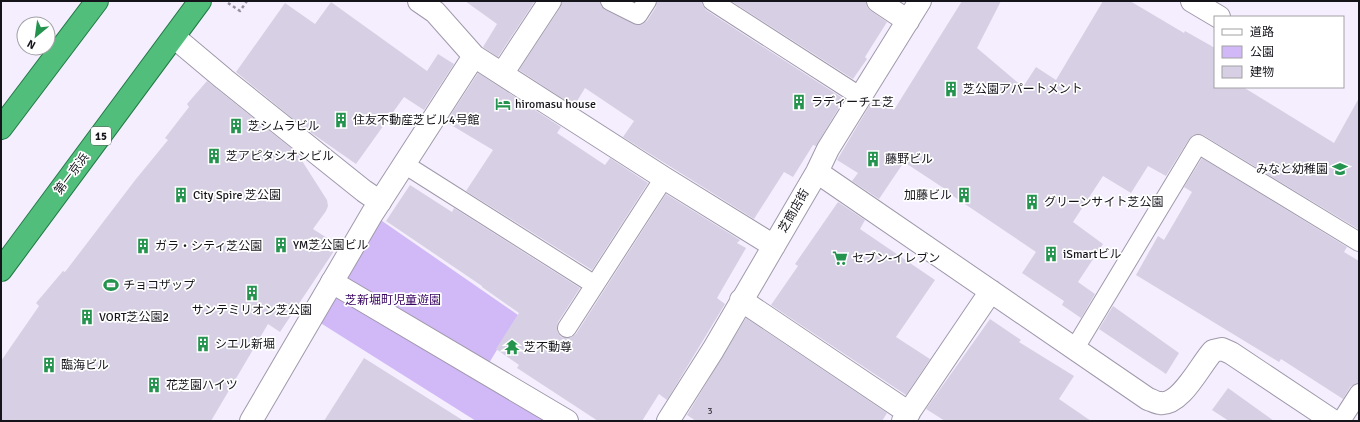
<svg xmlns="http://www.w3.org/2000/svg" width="1360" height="422" font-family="Signika,'Noto Sans JP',sans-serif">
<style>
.green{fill:#d1b9f7}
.building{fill:#d7d0e4}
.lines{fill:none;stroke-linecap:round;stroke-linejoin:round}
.service-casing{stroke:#a099ab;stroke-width:20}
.pedestrian-casing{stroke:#a099ab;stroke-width:24}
.minor-casing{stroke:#a099ab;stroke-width:24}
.trunk-casing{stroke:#207844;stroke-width:24}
.path{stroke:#95909c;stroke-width:2.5;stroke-dasharray:3 3;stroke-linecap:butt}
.service{stroke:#fff;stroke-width:18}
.pedestrian{stroke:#fff;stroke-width:22}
.minor{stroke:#fff;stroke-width:22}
.trunk{stroke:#52be7b;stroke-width:22}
.labels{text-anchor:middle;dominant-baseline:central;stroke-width:3.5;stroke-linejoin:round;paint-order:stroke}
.number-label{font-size:10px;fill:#46434d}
.shield{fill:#fff;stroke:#5c5a5f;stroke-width:1}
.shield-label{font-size:11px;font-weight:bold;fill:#16141b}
.poi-label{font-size:12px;fill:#16141b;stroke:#fff;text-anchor:start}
.street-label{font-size:12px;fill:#16141b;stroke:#fff}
.park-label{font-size:12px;fill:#390463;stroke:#fff}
</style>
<rect width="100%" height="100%" fill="#f4eefe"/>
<path class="green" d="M 372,214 L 518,315 L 486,368 L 566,421 L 476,421 L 311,317 Z"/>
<path class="building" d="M 465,1 L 535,1 L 498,57 L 483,47 L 497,24 Z
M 562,1 L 600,1 L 601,6 L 605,10 L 638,25 L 643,24 L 647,21 L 656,7 L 657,1 L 702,1 L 703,6 L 706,10 L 844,99 L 816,146 L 813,145 L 793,177 L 784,172 L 754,219 L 623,137 L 634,121 L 585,88 L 574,106 L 519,70 L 560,8 Z
M 731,1 L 866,1 L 867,7 L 871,11 L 887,22 L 865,57 L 867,59 L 853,79 Z
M 962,1 L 1001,1 L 977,48 L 1023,87 L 1036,67 L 1056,80 L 1103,1 L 1130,1 L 1184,33 L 1185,31 L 1215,48 L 1215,87 L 1243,87 L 1334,143 L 1359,98 L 1359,228 L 1358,229 L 1203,135 L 1199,134 L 1193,135 L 1189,139 L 1166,176 L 1148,166 L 1131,193 L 1103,176 L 1073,222 L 1103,244 L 1078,282 L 1095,294 L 1081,318 L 1062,305 L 1064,301 L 1022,273 L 1036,252 L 950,194 L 951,193 L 904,162 L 879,199 L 852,181 L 858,173 L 837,160 L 874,98 L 894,110 Z
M 331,2 L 427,71 L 438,54 L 454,64 L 424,110 L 404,97 L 356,164 L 303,127 L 236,72 L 285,3 L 315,24 Z
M 478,73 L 561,127 L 557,133 L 605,165 L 610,158 L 648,183 L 592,270 L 466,191 L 493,150 L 446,122 Z
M 207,81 L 297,153 L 327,200 L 328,206 L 326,211 L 313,229 L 338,245 L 280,332 L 268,324 L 211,421 L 1,421 L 1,361 L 39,306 L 36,303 L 63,271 L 65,272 L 136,179 L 168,140 L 165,138 L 189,107 L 187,104 Z
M 1202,158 L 1347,247 L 1344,252 L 1359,261 L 1359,383 L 1355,384 L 1350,387 L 1343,399 L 1281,359 L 1279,362 L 1136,275 L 1158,236 L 1164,240 L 1192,192 L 1184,187 Z
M 410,185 L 452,212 L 454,208 L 580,288 L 558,322 L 557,327 L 558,333 L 561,337 L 566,338 L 571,337 L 576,334 L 666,194 L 740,240 L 737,243 L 746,248 L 717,298 L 725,304 L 667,400 L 659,394 L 642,421 L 598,421 L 517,368 L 519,365 L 496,349 L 519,313 L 482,287 L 482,286 L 386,221 Z
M 838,202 L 865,220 L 860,229 L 935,280 L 896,337 L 930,359 L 906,395 L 771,305 L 798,266 L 795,264 Z
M 1113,306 L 1179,353 L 1166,374 L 1099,329 Z
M 746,318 L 887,413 L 882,421 L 696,421 L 687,415 Z
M 990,319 L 1021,340 L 1019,342 L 1074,376 L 1059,399 L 1091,421 L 945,421 L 926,409 Z
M 364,358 L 464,421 L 324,421 Z
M 1228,388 L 1274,421 L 1229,421 L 1212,410 Z"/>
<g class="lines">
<g class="service-casing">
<path id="service" d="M 610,1 L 638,15 L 647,1
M 712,1 L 861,97
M 404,164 L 595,285
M 567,328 L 664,178
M 1075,348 L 1198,144 L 1359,242
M 1341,421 L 1359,393"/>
</g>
<g class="pedestrian-casing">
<path id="pedestrian" d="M 174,37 L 224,79 L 364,191 L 380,202
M 332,282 L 567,421"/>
</g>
<g class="minor-casing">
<path id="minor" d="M 419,1 L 435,12 L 474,56 L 664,178 L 774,246
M 878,1 L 908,21
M 1192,1 L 1219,17
M 502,74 L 550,1
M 817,172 L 1148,399 C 1152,400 1156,403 1160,403 C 1181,406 1200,365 1213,351 L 1222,349 L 1231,353 L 1333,421
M 741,300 L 909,413
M 251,421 L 372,214 L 474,56
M 668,421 L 713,350 L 817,172 L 828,149 L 920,1
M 903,421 L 991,291"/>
</g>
<g class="trunk-casing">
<path id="trunk" d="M 1,128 L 97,1
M 1,270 L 200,1"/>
</g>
<path class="path" d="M 228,3 L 240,11 L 247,1"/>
<use href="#service" class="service"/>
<use href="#pedestrian" class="pedestrian"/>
<use href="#minor" class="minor"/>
<use href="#trunk" class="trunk"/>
</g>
<defs>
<g id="building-bare" transform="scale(1.2)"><path d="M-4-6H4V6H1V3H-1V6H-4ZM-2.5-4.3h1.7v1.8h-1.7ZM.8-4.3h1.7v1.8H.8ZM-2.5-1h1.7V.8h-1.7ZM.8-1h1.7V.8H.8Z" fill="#23934d" stroke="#fff" stroke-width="2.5" paint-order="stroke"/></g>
<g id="hotel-bare" transform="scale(1.2)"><path d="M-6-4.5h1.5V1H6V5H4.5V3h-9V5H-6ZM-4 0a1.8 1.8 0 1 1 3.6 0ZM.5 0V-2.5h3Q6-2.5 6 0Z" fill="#23934d" stroke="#fff" stroke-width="2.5" paint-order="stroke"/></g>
<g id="school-bare" transform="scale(1.2)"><path d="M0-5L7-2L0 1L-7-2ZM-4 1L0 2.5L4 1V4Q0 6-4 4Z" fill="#23934d" stroke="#fff" stroke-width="2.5" paint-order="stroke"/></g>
<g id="supermarket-bare" transform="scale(1.2)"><path d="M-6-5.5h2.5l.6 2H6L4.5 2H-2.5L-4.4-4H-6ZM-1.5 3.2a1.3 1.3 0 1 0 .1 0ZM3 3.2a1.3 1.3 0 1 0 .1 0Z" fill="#23934d" stroke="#fff" stroke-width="2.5" paint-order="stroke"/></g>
<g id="stadium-bare" transform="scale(1.2)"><path d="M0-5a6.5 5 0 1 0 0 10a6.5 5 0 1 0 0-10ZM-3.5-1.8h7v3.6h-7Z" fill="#23934d" stroke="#fff" stroke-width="2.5" paint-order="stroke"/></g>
<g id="temple-bare" transform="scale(1.2)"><path d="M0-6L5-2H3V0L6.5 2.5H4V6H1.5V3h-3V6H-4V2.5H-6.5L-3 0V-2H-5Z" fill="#23934d" stroke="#fff" stroke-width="2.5" paint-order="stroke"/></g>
</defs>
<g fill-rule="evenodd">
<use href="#building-bare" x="951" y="89"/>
<use href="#building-bare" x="799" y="102"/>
<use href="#hotel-bare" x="503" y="104"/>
<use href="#building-bare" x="341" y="120"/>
<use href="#building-bare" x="236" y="126"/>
<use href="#building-bare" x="214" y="156"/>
<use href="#building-bare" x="873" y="159"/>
<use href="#school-bare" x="1340" y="169"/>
<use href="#building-bare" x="181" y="195"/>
<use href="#building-bare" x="964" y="195"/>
<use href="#building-bare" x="1032" y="202"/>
<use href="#building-bare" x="281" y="245"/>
<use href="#building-bare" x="143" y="246"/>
<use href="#building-bare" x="1051" y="254"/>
<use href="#supermarket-bare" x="840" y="258"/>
<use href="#stadium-bare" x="111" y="285"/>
<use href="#building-bare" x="252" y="293"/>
<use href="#building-bare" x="87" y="317"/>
<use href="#building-bare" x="203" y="344"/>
<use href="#temple-bare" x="512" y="347"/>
<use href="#building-bare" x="49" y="365"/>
<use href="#building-bare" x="154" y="385"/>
</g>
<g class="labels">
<g class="number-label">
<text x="710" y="411">3</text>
</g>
<rect class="shield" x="91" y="127" width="20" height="18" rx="3"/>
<g class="shield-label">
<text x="101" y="136">15</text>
</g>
<g class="poi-label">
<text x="963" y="89">芝公園アパートメント</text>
<text x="811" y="102">ラディーチェ芝</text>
<text x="515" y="104">hiromasu house</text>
<text x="353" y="120">住友不動産芝ビル4号館</text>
<text x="248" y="126">芝シムラビル</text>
<text x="226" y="156">芝アピタシオンビル</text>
<text x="885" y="159">藤野ビル</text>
<text x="1328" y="169" text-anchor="end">みなと幼稚園</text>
<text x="193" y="195">City Spire 芝公園</text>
<text x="952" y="195" text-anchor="end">加藤ビル</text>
<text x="1044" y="202">グリーンサイト芝公園</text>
<text x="293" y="245">YM芝公園ビル</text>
<text x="155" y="246">ガラ・シティ芝公園</text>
<text x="1063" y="254">iSmartビル</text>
<text x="852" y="258">セブン-イレブン</text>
<text x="123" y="285">チョコザップ</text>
<text x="252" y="310" text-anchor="middle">サンテミリオン芝公園</text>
<text x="99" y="317">VORT芝公園2</text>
<text x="215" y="344">シエル新堀</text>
<text x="524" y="347">芝不動尊</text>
<text x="61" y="365">臨海ビル</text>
<text x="166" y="385">花芝園ハイツ</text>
</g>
<g class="street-label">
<text transform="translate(72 174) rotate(-53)">第一京浜</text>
<text transform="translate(794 211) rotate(-60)">芝商店街</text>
</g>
<g class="park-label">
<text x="393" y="300">芝新堀町児童遊園</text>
</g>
</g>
<rect width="1360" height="422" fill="none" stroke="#16141b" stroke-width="4"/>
<rect x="1214" y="16" width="130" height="72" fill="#ffffff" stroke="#a2a1a4"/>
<rect x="1222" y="29" width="20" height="6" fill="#ffffff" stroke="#a2a1a4"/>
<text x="1250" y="36" font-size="12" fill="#16141b">道路</text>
<rect x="1222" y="46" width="20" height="12" fill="#d1b9f7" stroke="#a2a1a4"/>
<text x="1250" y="56" font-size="12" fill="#16141b">公園</text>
<rect x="1222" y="66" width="20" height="12" fill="#d7d0e4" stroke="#a2a1a4"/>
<text x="1250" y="76" font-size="12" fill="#16141b">建物</text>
<g transform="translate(36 36) rotate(209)"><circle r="19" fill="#ffffff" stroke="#a2a1a4"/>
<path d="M0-3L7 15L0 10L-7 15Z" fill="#23934d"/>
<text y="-6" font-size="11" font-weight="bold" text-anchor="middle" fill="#16141b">N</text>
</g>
</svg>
